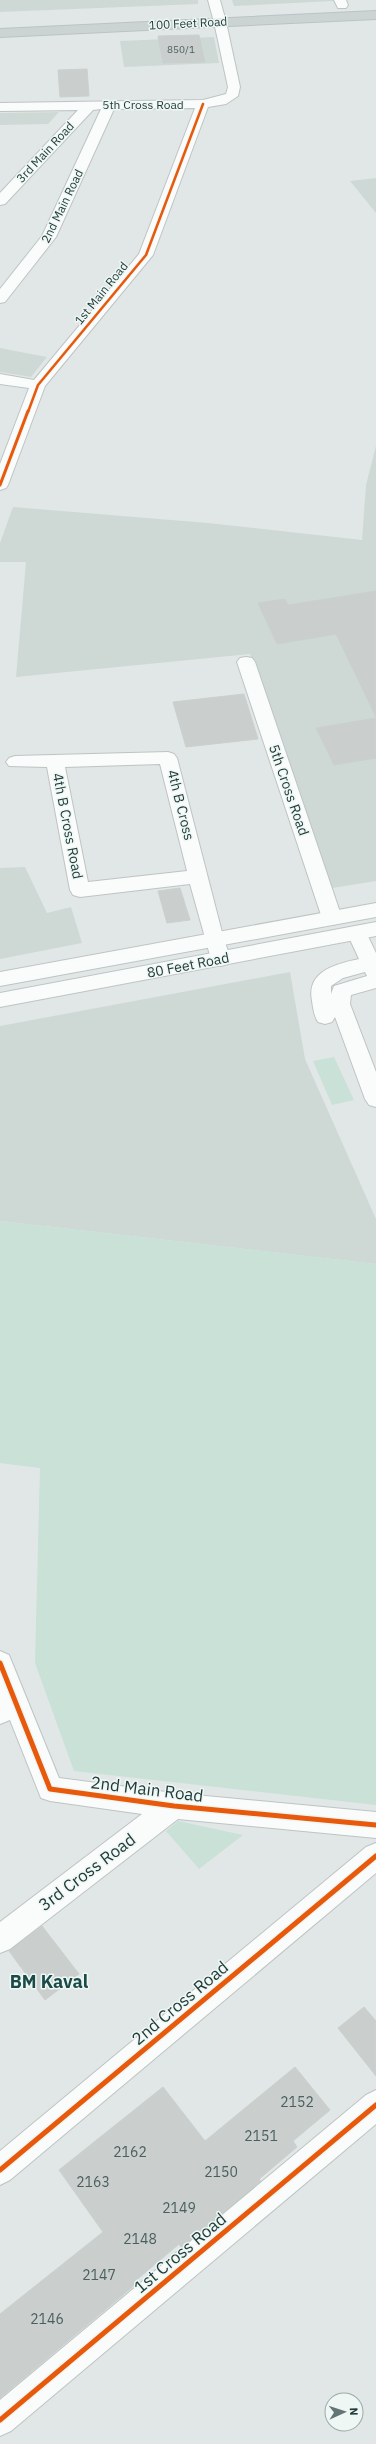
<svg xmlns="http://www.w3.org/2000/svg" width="376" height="2444" font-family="'IBM Plex Sans',sans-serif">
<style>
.built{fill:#ced9d6}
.green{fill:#c9e1d6}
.building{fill:#cacfce;stroke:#c9d0ce}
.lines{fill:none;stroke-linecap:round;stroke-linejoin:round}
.street-casing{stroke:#bec4c3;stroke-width:2}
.secondary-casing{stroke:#bdc5c3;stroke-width:2}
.primary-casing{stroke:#bbc3c3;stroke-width:2}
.street{fill:#fafbfb;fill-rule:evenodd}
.secondary{fill:#fafbfb;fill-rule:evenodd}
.primary{fill:#ccd4d3;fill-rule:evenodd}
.cycleway-far2-casing{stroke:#eef7f4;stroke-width:4}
.cycleway-far1-casing{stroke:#eef7f4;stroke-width:5}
.cycleway-casing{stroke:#eef7f4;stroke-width:8}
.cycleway-far2{stroke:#e8590c;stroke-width:2.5}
.cycleway-far1{stroke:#e8590c;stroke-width:3}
.cycleway{stroke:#e8590c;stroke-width:5}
.labels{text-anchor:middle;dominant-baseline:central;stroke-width:3;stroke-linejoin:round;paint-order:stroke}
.far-number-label{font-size:10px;fill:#4a5f5e}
.far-street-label{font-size:12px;fill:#1f3938;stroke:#eef7f4}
.street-label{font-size:14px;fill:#1f3938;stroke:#eef7f4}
.near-number-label{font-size:14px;fill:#4a5f5e}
.near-street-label{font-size:17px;fill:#1f3938;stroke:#eef7f4}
.near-neighbourhood-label{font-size:18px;font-weight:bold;fill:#1b4b49;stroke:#eef7f4}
</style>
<rect width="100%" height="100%" fill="#e1e7e6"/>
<path class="built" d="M 0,0 L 198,0 L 198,4 L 0,12 Z
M 232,0 L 333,0 L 333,1 L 234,6 Z
M 214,37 L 219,63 L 124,67 L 120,41 Z
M 59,112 L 48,124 L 0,125 L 0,113 Z
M 376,178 L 376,213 L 350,181 Z
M 0,348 L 10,350 L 47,357 L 31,377 L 0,372 Z
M 376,446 L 376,881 L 326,889 L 250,654 L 16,677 L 26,562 L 0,562 L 0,543 L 13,507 L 208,523 L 362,540 L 366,485 Z
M 25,867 L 47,913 L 71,907 L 82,943 L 0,959 L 0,868 Z
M 290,972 L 305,1059 L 376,1219 L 376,1264 L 0,1221 L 0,1026 Z"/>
<path class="green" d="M 334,1057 L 354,1100 L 332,1105 L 313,1061 Z
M 0,1221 L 376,1264 L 376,1805 L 74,1771 L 35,1663 L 40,1468 L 0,1463 Z
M 178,1821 L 243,1835 L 199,1869 L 166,1831 Z"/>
<path class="building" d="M 199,35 L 205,62 L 163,63 L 158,36 Z
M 87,69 L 89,96 L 60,97 L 58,70 Z
M 376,591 L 376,717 L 336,634 L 277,644 L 258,603 L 285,599 L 288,605 Z
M 244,694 L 258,739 L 186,747 L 173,702 Z
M 376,718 L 376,758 L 334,765 L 316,728 Z
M 180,888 L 190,920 L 167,923 L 158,891 Z
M 42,1926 L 79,1974 L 45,2000 L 9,1951 Z
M 364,2007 L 376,2021 L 376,2076 L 338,2028 Z
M 295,2067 L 330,2110 L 293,2141 L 297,2147 L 259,2179 L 261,2181 L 181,2247 L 179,2244 L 134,2282 L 136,2284 L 0,2398 L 0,2314 L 103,2232 L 59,2170 L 163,2087 L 205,2141 Z"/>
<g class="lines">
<g class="street-casing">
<path id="street" d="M 334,0 L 346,0 L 348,5 L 346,8 L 338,8 Z
M 220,18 L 226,22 L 240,87 L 238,96 L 226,104 L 208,107 L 153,255 L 45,386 L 8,485 L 6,488 L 0,490 L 0,464 L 29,388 L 0,384 L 0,374 L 34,380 L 139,254 L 195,108 L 114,109 L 56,237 L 5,302 L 0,303 L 0,289 L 42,236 L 101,109 L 93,110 L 5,204 L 0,205 L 0,193 L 78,110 L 0,111 L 0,103 L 203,100 L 226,94 L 228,87 L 214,22 Z
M 246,657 L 252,658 L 255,662 L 342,918 L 339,923 L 332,925 L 325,923 L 322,918 L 237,662 L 240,658 Z
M 168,752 L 174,754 L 177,758 L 224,940 L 231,959 L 228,964 L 221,966 L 214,964 L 211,959 L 190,884 L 80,897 L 73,895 L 70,890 L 47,767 L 9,766 L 6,762 L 9,758 L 15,756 ZM 160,764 L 187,871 L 88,882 L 65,767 Z
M 357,926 L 364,928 L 376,953 L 376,988 L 351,995 L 350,1004 L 376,1072 L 376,1107 L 369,1105 L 365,1099 L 335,1017 L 332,1022 L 325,1024 L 318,1022 C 314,1016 313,1008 312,1001 C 306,971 336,964 359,959 L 347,933 L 350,928 ZM 365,972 L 367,976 L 334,986 L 331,994 L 331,986 L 343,978 Z
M 0,1651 L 9,1655 L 59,1778 L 174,1793 L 376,1812 L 376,1838 L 178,1819 L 10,1949 L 0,1953 L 0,1922 L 142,1814 L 50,1801 L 41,1798 L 10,1720 L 0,1724 Z
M 376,1843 L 376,1873 L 10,2180 L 0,2185 L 0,2151 L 366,1847 Z
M 376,2090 L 376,2124 L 11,2431 L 0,2436 L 0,2400 L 366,2095 Z"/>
</g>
<g class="secondary-casing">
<path id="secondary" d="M 208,0 L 220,0 L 226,22 L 224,25 L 216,25 L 214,22 Z
M 376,903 L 376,917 L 0,986 L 0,972 Z
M 376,922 L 376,936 L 0,1007 L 0,993 Z"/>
</g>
<g class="primary-casing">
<path id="primary" d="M 376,11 L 376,19 L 0,37 L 0,29 Z"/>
</g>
<use href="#street" class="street"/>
<use href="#secondary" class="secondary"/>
<use href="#primary" class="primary"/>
<g class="cycleway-far2-casing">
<path id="cycleway-far2" d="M 28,412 L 38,385 L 146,255 L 203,104"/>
</g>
<g class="cycleway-far1-casing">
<path id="cycleway-far1" d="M 0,485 L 28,411"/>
</g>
<g class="cycleway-casing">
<path id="cycleway" d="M 0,1663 L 50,1789 L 174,1806 L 376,1825
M 0,2170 L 376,1856
M 0,2420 L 376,2105"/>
</g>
<use href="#cycleway-far2" class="cycleway-far2"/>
<use href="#cycleway-far1" class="cycleway-far1"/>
<use href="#cycleway" class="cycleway"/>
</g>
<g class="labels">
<g class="far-number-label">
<text x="181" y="49">850/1</text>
</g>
<g class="far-street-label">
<text transform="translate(188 23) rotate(-3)">100 Feet Road</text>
<text x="143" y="104">5th Cross Road</text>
<text transform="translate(45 152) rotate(-47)">3rd Main Road</text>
<text transform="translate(62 206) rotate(-64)">2nd Main Road</text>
<text transform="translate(101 293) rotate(-51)">1st Main Road</text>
</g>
<g class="street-label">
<text transform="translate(289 790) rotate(71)">5th Cross Road</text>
<text transform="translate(181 805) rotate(76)">4th B Cross</text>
<text transform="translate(68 826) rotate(79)">4th B Cross Road</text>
<text transform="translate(188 965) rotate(-11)">80 Feet Road</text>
</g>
<g class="near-number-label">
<text x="297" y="2102">2152</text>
<text x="261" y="2136">2151</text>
<text x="130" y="2152">2162</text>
<text x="221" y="2172">2150</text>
<text x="93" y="2182">2163</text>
<text x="179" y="2208">2149</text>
<text x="140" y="2239">2148</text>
<text x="99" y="2275">2147</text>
<text x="47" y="2319">2146</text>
</g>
<g class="near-street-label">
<text transform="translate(147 1789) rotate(7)">2nd Main Road</text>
<text transform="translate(87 1872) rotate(-37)">3rd Cross Road</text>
<text transform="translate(180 2003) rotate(-40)">2nd Cross Road</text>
<text transform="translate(180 2253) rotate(-40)">1st Cross Road</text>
</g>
<g class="near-neighbourhood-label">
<text x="49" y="1981">BM Kaval</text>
</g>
</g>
<g transform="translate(344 2412) rotate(87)"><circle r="19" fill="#eef7f4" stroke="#9baba9"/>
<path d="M0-3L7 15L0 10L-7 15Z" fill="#637675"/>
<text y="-6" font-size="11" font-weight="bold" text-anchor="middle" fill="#1f3938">N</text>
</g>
</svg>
